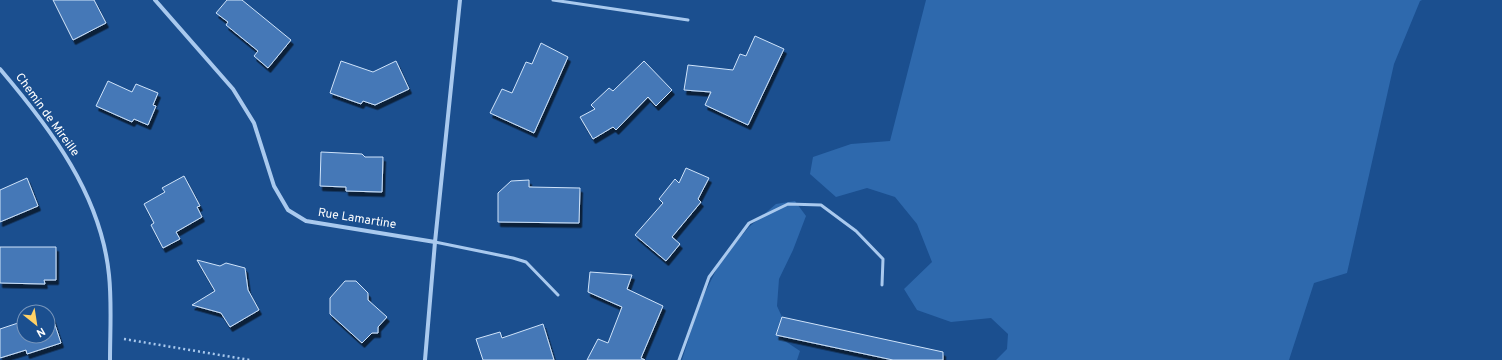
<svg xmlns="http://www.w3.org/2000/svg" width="1502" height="360" font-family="Overpass,sans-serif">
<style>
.green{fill:#2e69ad}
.building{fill:#4478b7;stroke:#cfe3fa;filter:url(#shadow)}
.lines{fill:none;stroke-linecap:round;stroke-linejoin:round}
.path{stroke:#a9c9ee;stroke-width:2.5;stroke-dasharray:2 3;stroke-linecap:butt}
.service{stroke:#a9c9ee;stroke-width:3}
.minor{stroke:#a9c9ee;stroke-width:4}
.labels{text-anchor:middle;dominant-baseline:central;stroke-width:3;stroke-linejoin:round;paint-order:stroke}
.street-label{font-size:12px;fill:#fff;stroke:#1b4f8f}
</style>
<defs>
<filter id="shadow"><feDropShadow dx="2.5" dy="4.5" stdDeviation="0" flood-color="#0009"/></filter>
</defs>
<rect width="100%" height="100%" fill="#1b4f8f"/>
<path class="green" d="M 926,0 L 1422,0 L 1420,1 L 1394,64 L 1347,273 L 1314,283 L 1289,360 L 996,360 L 1007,349 L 1008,334 L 991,318 L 951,322 L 917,310 L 904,289 L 932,262 L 917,224 L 895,197 L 867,188 L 836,197 L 810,174 L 813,157 L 851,144 L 890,141 Z
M 795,201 L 806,216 L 793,250 L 779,279 L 777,306 L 782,317 L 776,335 L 800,351 L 797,360 L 682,360 L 699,305 L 720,262 L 749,227 L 776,204 Z"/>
<path class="building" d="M 53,0 L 94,0 L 106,23 L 73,40 Z
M 227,0 L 242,0 L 291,40 L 268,68 L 254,56 L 258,51 L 226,25 L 228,22 L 216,13 Z
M 755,36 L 784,49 L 748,125 L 705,105 L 711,92 L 684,90 L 688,65 L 733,70 L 740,54 L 746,56 Z
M 541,43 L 568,57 L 534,133 L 490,113 L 502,89 L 512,93 L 526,62 L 532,64 Z
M 341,61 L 373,72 L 396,61 L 409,89 L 375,105 L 363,101 L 361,104 L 330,93 Z
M 644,61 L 672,90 L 656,106 L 648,97 L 616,130 L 613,127 L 593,139 L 580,117 L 595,109 L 591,105 L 609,88 L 613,91 Z
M 108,81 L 132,92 L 136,84 L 158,93 L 153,105 L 156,106 L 148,125 L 134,119 L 132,122 L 96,106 Z
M 321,152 L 362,154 L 365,157 L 383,157 L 382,192 L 346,191 L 346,187 L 320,186 Z
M 686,168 L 709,178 L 698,199 L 701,202 L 672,237 L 680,244 L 666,261 L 635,235 L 663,203 L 659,199 L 675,179 L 679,183 Z
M 184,176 L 200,206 L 197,207 L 202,217 L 176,232 L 180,239 L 163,248 L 151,225 L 154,223 L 144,204 L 165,192 L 162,188 Z
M 27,178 L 38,206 L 0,222 L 0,190 Z
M 529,180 L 529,187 L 580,188 L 579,223 L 498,222 L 498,193 L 511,181 Z
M 0,247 L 56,247 L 56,280 L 44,280 L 45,284 L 0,283 Z
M 197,260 L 220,266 L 226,263 L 245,268 L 248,290 L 259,310 L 230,327 L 221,313 L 192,305 L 215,291 Z
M 590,272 L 632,275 L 627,289 L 663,306 L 641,358 L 645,360 L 587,360 L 598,339 L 608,343 L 622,307 L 588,292 Z
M 345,281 L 356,281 L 368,293 L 368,300 L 387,317 L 378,327 L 378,333 L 372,333 L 362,343 L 330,314 L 330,298 Z
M 51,313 L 61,343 L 27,354 L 26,350 L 0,358 L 0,329 L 24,321 L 24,336 L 48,336 L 48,314 Z
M 782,317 L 943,352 L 943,360 L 893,360 L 776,335 Z
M 543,324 L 554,360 L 483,360 L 476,339 L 500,332 L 502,338 Z"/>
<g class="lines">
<path class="path" d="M 124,339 L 250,360"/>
<path class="service" d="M 553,0 L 688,20
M 435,242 L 513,258 L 526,262 L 558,295
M 679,360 L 709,277 L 749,223 L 788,204 L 821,205 L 856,231 L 883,259 L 882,285"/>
<path class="minor" d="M 155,0 L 233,89 L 254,123 L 274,186 L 288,210 L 306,221 L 435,242 L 460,0
M 0,69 C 51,129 101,195 109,275 C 112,303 110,332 110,360
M 425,360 L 435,242"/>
</g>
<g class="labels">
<g class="street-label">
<text transform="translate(47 115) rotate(54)">Chemin de Mireille</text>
<text transform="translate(357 219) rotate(9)">Rue Lamartine</text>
</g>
</g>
<g transform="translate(36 324) rotate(150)"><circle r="19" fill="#1b4f8f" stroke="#7695bc"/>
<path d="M0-3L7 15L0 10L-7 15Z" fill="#ffd166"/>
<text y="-6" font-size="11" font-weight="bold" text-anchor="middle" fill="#ffffff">N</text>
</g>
</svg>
